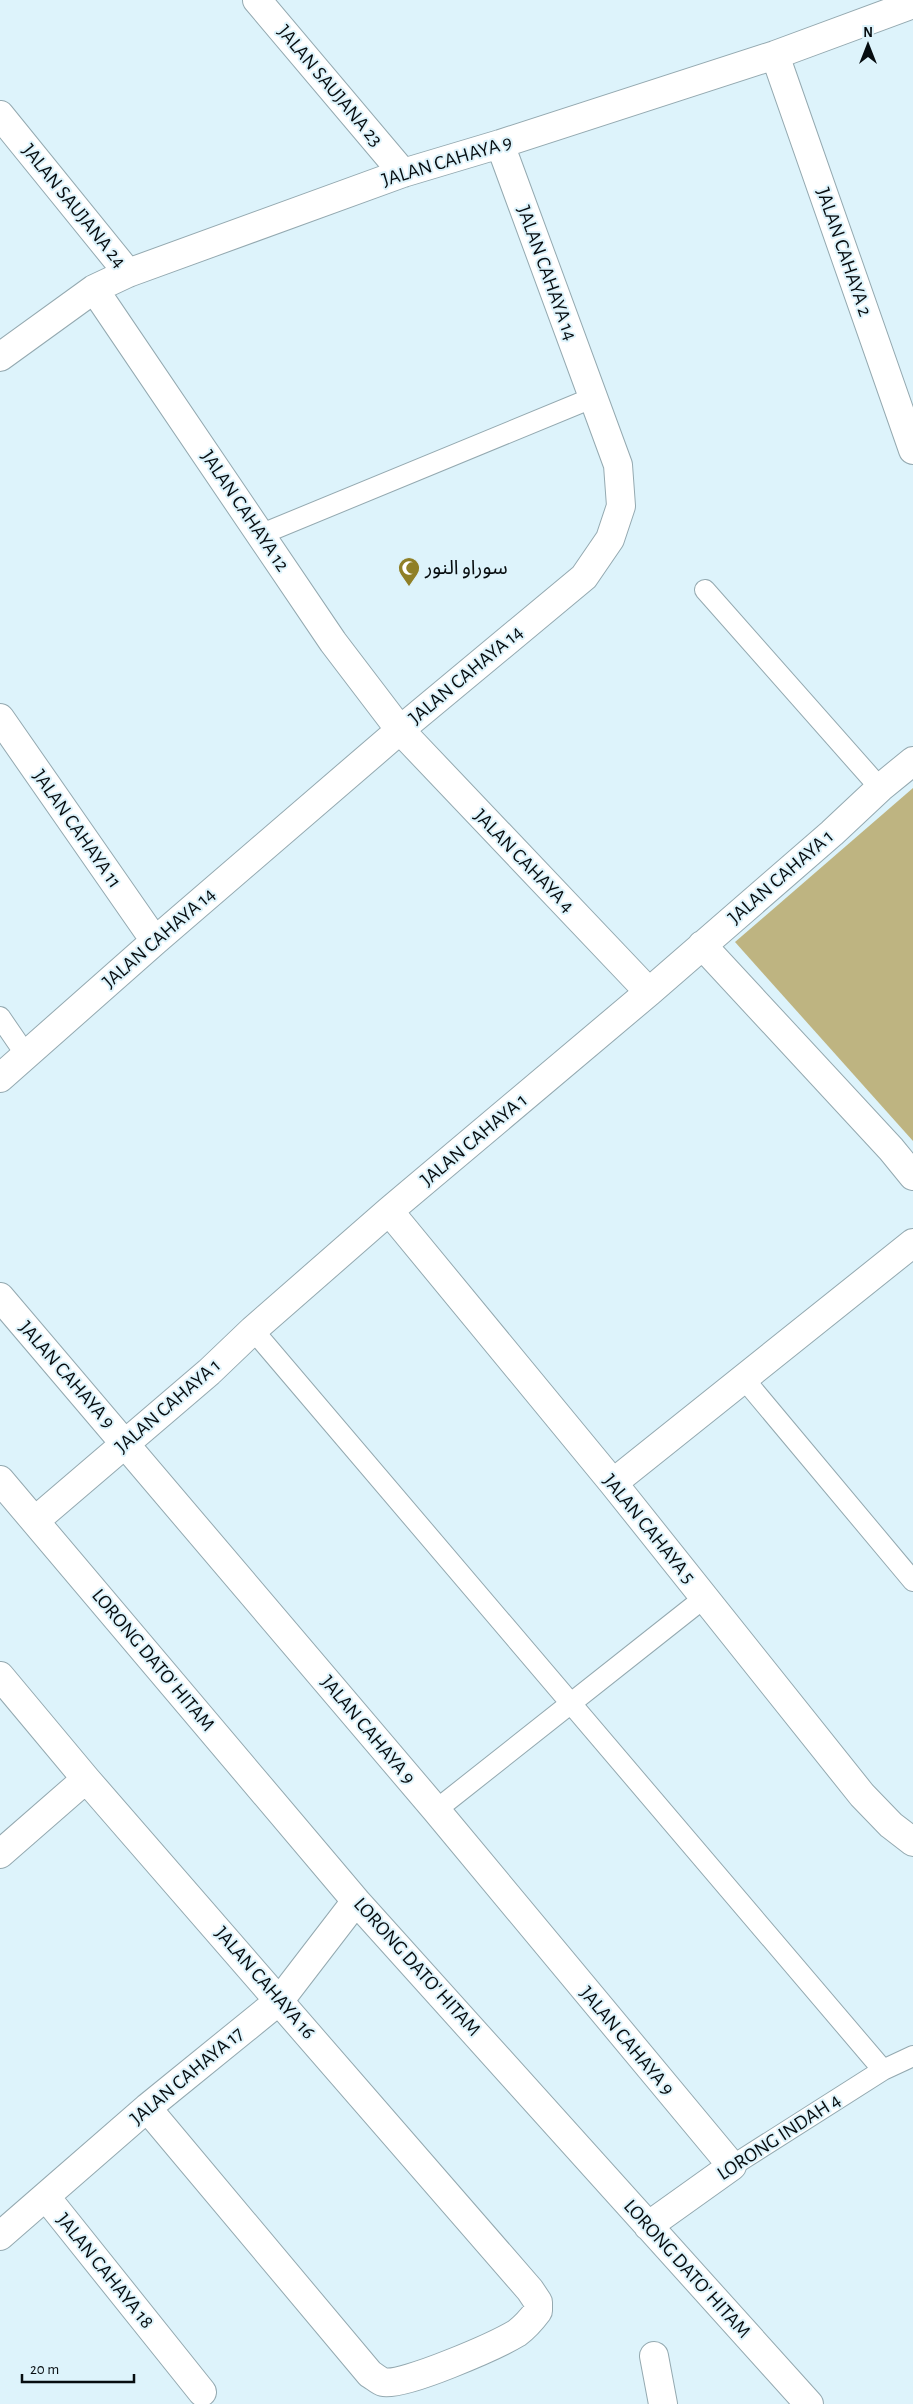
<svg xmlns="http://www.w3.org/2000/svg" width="913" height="2404" font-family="'Alegreya Sans','Noto Sans Arabic',sans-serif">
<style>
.forest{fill:#beb481}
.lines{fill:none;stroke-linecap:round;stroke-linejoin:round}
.lane-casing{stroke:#94a9b0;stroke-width:22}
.street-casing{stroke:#94a9b0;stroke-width:30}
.lane{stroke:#fff;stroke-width:20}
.street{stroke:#fff;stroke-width:28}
.labels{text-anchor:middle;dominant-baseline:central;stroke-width:4;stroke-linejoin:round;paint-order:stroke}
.street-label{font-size:20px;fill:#070d10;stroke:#ddf3fb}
.poi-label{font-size:20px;fill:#070d10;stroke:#ddf3fb;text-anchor:start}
</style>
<rect width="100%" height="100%" fill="#ddf3fb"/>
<path class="forest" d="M 913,788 L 913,1141 L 735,942 Z"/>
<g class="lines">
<g class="lane-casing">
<path id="lane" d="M 262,534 L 592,398
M 705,590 L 880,788
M 0,1017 L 26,1055
M 253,1330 L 883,2070
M 744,1379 L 913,1581
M 436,1810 L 704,1598
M 732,2166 L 883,2070 L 913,2056"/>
</g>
<g class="street-casing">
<path id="street" d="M 257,0 L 403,173
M 775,55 L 913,450
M 0,115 L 128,273
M 94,289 L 333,642 L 400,730 L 649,992
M 0,357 L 94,289 L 128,273 L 403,173 L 500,144 L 775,55 L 913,4
M 0,718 L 155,941
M 702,945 L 891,1149 L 913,1176
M 0,1078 L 155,941 L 400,730 L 584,577 L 610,539 L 621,506 L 618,465 L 500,144
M 389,1211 L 613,1483 L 862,1795 L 891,1825 L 913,1842
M 0,1297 L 436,1810 L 732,2166 L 648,2226
M 0,1480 L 356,1901 L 809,2404
M 613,1483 L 913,1243
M 36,1520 L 209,1372 L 253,1330 L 389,1211 L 649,992 L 832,833 L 880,788 L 913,761
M 0,1676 L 86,1779 L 530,2290 L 538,2302 L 538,2311 C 532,2319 525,2327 517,2333 C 497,2345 403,2387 383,2382 C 379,2381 374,2376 370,2374 L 147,2108
M 0,1854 L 86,1779
M 46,2197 L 202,2392
M 0,2236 L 147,2108 L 280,2000 L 356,1901
M 654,2356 L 663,2404"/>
</g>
<use href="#lane" class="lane"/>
<use href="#street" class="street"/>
</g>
<defs>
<g id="mosque-pin" transform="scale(1.125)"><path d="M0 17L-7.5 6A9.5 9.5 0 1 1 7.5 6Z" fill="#8f7f26" stroke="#ddf3fb"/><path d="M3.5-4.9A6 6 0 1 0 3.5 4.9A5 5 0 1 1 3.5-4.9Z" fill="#fff"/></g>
</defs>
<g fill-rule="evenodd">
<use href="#mosque-pin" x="409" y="568"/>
</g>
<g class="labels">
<g class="street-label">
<text transform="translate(330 86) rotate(50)">JALAN SAUJANA 23</text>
<text transform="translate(447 161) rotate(-17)">JALAN CAHAYA 9</text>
<text transform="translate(74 206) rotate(51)">JALAN SAUJANA 24</text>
<text transform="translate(844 252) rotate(71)">JALAN CAHAYA 2</text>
<text transform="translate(547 273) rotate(70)">JALAN CAHAYA 14</text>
<text transform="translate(245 511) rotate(56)">JALAN CAHAYA 12</text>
<text transform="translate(466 675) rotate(-40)">JALAN CAHAYA 14</text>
<text transform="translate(77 829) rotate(55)">JALAN CAHAYA 11</text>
<text transform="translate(524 861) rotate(46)">JALAN CAHAYA 4</text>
<text transform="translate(781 877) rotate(-41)">JALAN CAHAYA 1</text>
<text transform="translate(159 938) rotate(-41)">JALAN CAHAYA 14</text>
<text transform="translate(474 1140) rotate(-40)">JALAN CAHAYA 1</text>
<text transform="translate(67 1375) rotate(49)">JALAN CAHAYA 9</text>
<text transform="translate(168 1406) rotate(-41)">JALAN CAHAYA 1</text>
<text transform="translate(649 1529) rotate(51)">JALAN CAHAYA 5</text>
<text transform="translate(153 1660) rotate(50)">LORONG DATO' HITAM</text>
<text transform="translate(368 1730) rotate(50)">JALAN CAHAYA 9</text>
<text transform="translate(417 1967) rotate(48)">LORONG DATO' HITAM</text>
<text transform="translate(265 1983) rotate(49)">JALAN CAHAYA 16</text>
<text transform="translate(627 2041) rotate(50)">JALAN CAHAYA 9</text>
<text transform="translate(187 2076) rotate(-40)">JALAN CAHAYA 17</text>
<text transform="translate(779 2137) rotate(-33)">LORONG INDAH 4</text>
<text transform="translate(687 2269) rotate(48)">LORONG DATO' HITAM</text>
<text transform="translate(105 2271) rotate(51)">JALAN CAHAYA 18</text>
</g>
<g class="poi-label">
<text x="425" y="568">سوراو النور</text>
</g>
</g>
<g transform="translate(868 45)" stroke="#ddf3fb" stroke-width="4" paint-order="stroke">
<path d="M0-4L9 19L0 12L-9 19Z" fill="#070d10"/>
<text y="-8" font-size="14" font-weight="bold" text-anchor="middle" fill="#070d10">N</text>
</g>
<path d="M22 2374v8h112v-8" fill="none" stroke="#070d10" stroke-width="2.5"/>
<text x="30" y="2374" font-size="15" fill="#070d10" stroke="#ddf3fb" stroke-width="4" paint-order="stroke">20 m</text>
</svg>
